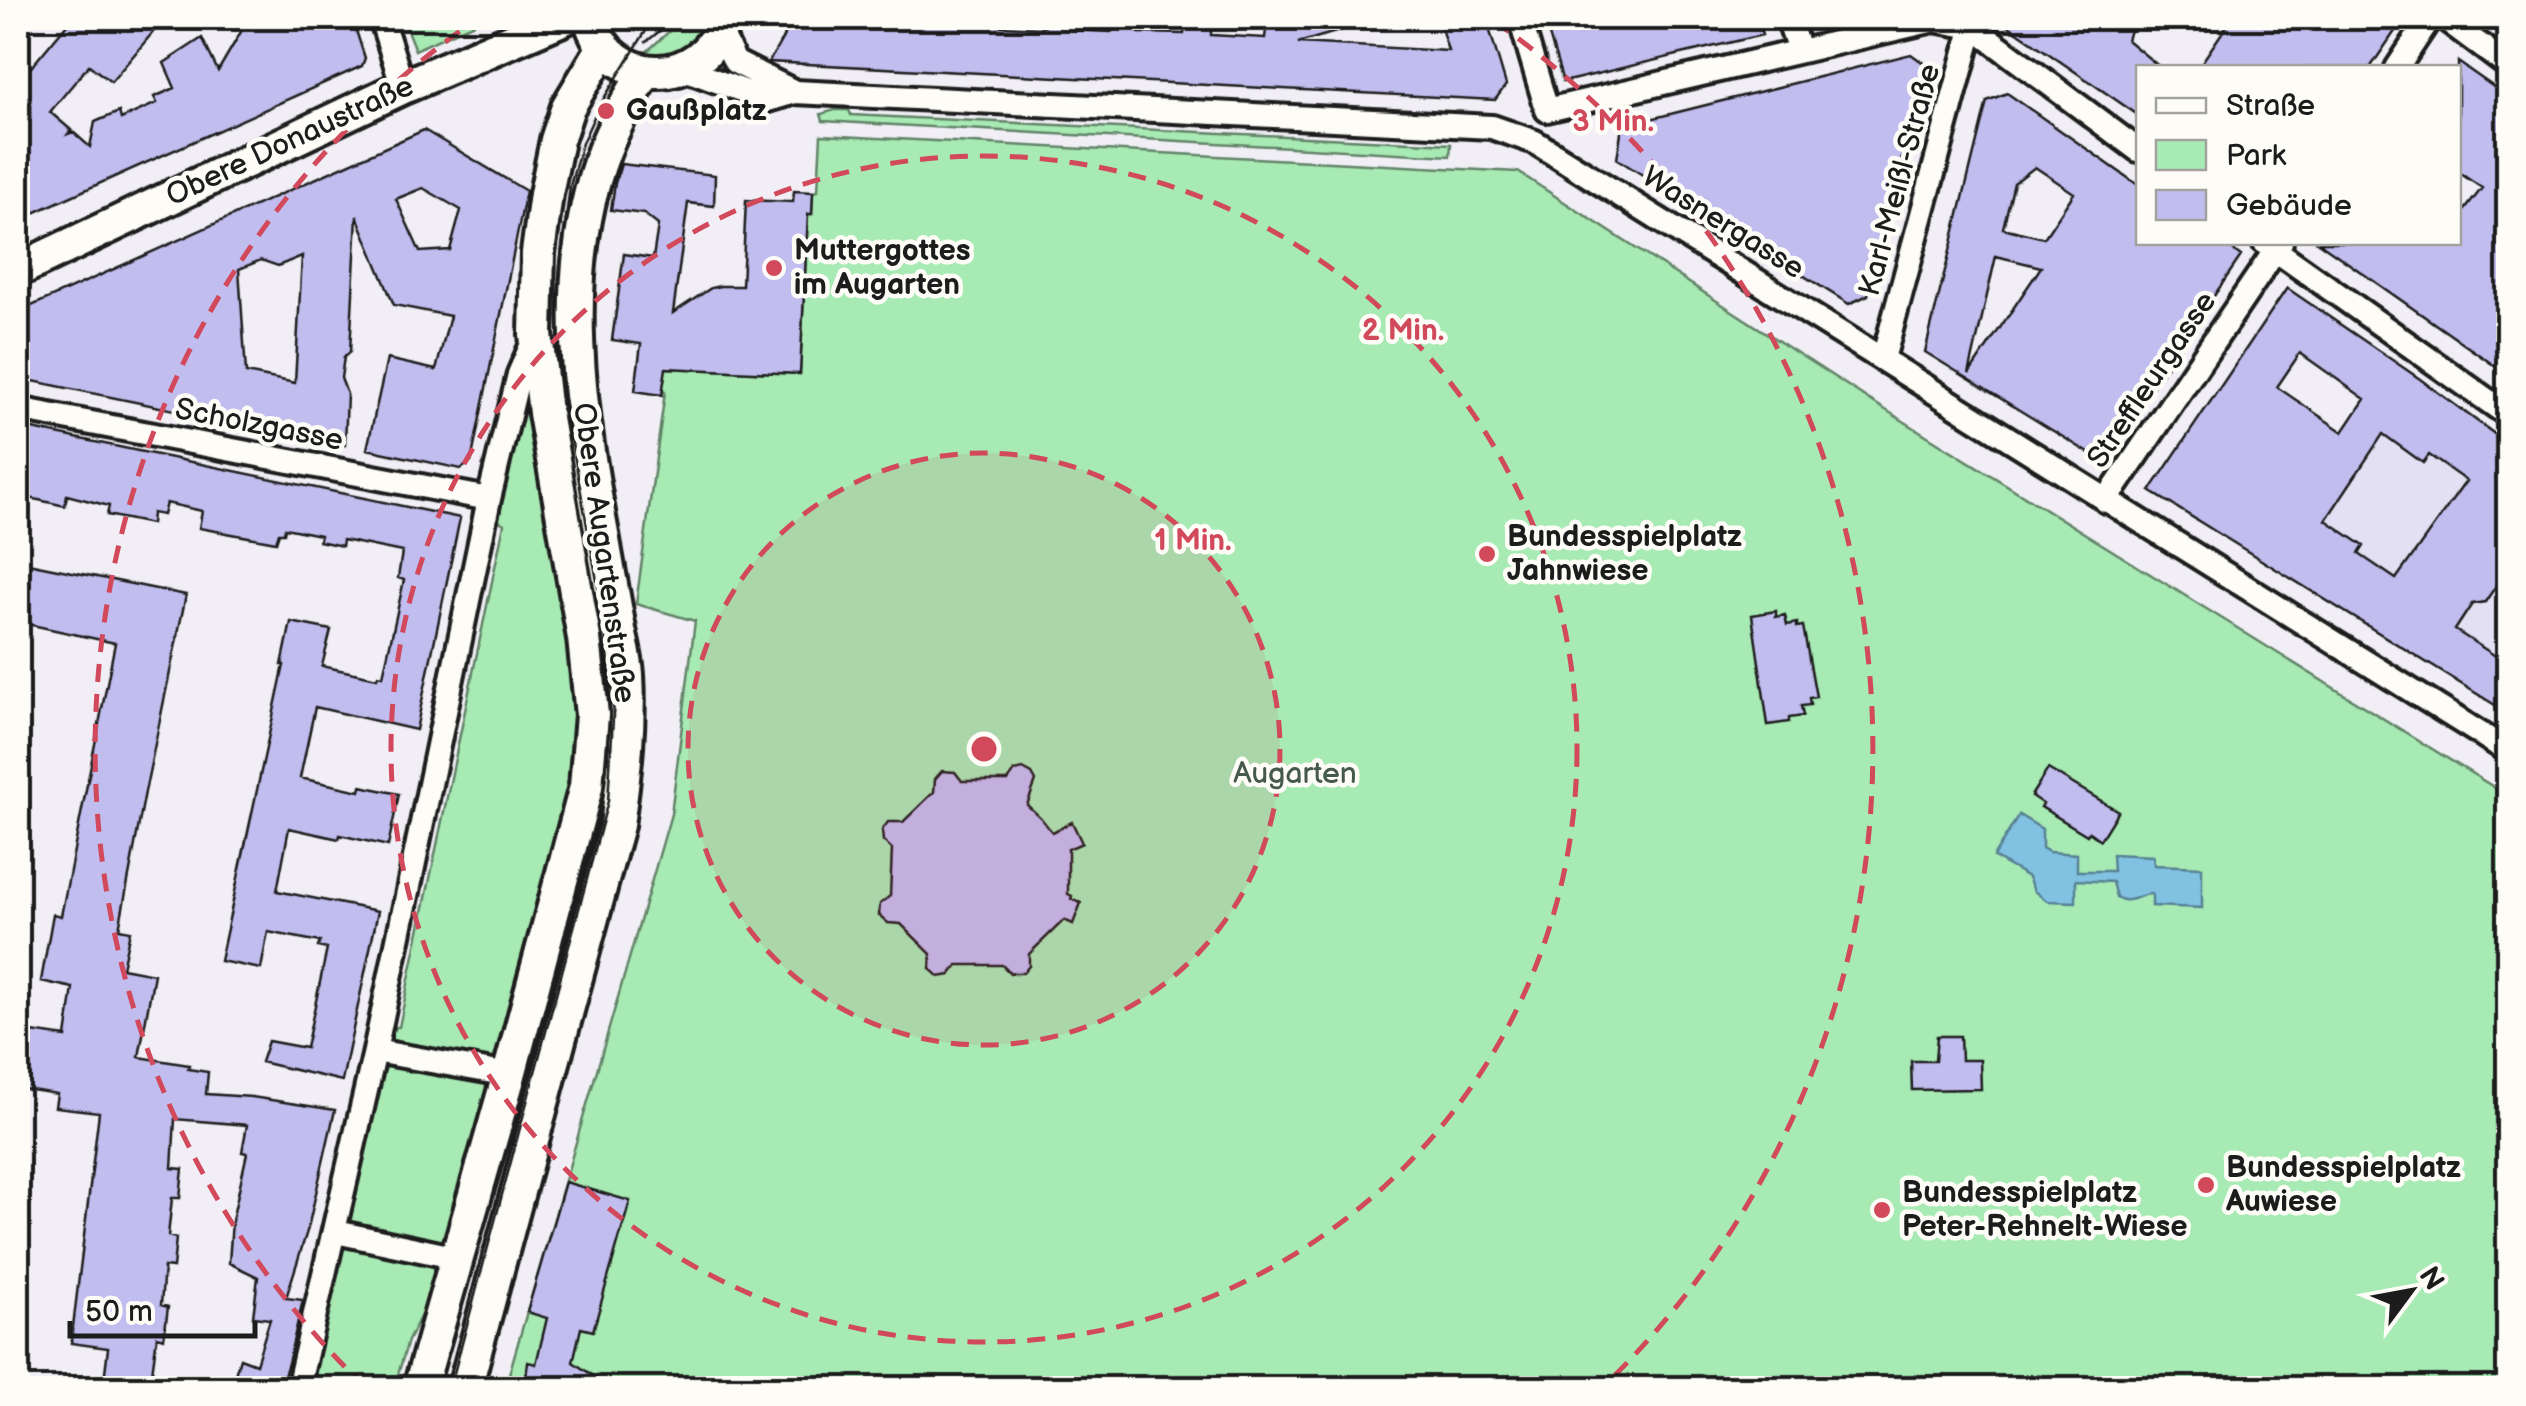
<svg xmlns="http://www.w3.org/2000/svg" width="2526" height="1406" font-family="'Balsamiq Sans',sans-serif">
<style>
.built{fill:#e3e0f3}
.green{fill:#a7eab4;stroke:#628368;stroke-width:2.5}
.water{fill:#81c2e2;stroke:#598093;stroke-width:2.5}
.building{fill:#c2bdef;stroke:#1c1c1c;stroke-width:2.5;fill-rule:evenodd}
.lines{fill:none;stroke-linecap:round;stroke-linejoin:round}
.street-casing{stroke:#1c1c1c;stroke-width:30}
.secondary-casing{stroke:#1c1c1c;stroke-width:40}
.street{stroke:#fdfcf7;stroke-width:22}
.secondary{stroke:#fdfcf7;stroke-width:32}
.tram{stroke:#1c1c1c;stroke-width:2.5}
.ring{fill:none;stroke:#d1495b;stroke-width:5;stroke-dasharray:18 12}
.poi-dot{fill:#d1495b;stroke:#fdfcf7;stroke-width:4}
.labels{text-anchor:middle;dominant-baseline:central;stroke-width:9;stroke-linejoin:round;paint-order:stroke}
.poi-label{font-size:30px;font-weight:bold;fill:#1c1c1c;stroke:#fdfcf7;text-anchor:start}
.street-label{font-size:30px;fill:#1c1c1c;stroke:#fdfcf7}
.park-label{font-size:30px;fill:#465a4a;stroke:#fdfcf7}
.centre{fill:#d1495b;stroke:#fdfcf7;stroke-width:5}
.ring-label{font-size:30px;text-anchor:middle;font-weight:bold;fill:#d1495b;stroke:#fdfcf7;stroke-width:9;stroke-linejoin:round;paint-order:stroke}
</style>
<rect width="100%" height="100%" fill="#f1eff5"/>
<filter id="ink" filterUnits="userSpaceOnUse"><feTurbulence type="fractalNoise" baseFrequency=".01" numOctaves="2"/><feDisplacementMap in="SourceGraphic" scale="20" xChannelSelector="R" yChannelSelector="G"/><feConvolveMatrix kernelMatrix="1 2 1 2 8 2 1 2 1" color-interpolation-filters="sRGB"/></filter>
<g filter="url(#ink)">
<path class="built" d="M 2391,361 L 2508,444 L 2508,713 L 2366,625 L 2359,554 L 2363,545 L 2326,520 L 2352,478 L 2325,458 Z"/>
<path class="green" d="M 402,18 L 485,18 L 415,50 Z
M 689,18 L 707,18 C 696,46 674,57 644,54 L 674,27 Z
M 835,110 L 849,110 L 851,115 L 1451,144 L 1450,156 L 823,121 L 821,114 Z
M 821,135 L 1518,172 L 1868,399 L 2508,796 L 2508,1388 L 505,1388 L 671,814 L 695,621 L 636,604 L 665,392 L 662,391 L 665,368 L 800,374 L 808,214 L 812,214 L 813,192 L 818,191 Z
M 524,389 L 528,389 L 578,678 L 581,729 L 567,833 L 437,1283 L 408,1341 L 394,1388 L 310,1388 L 392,1027 L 399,1027 L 504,524 L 498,520 Z"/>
<path class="water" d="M 2019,815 L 2042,829 L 2042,848 L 2049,852 L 2077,854 L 2077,871 L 2113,871 L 2112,854 L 2153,856 L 2154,865 L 2202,867 L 2202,908 L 2152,906 L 2152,894 C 2137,894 2130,906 2116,897 L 2112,882 L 2076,880 L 2076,902 L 2047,901 L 2034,891 L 2028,877 L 1993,857 Z"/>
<path class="building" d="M 72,18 L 165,18 L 111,82 L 89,65 L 50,112 L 71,130 L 68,134 L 73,132 L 90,147 L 95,122 L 119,112 L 121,119 L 157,103 L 154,97 L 175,88 L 164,63 L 202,38 L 218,71 L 249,18 L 352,18 L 365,58 L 362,66 L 18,220 L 18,83 Z
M 794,18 L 951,18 L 952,20 L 1000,23 L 1000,26 L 1043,28 L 1054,18 L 1062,18 L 1070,30 L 1111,32 L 1121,22 L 1130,22 L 1139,33 L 1184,34 L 1185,27 L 1198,19 L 1211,30 L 1211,35 L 1265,38 L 1267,21 L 1286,22 L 1287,18 L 1366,18 L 1367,23 L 1298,43 L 1448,51 L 1438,18 L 1486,18 L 1506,85 L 1495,100 L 769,62 Z
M 1544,18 L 1757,18 L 1762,35 L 1563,82 Z
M 1997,18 L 2115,18 L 2130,30 L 2127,40 L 2161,68 L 2138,68 L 2138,115 Z
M 2232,18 L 2404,18 L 2370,68 L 2198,68 Z
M 1911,54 L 1925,64 L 1904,150 L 1868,295 L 1849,304 L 1617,159 L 1622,126 Z
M 2458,62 L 2508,97 L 2508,375 L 2318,242 L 2458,242 L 2458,219 L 2482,188 L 2458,172 Z
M 2007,93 L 2138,185 L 2138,242 L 2222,242 L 2241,256 L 2102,461 L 1925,352 L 1987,101 ZM 2035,167 L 2074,193 L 2044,238 L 2003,228 L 2014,183 ZM 1996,256 L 2041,267 L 1969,374 Z
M 424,130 L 526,191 L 471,462 L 461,469 L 367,449 L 387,359 L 436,370 L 450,316 L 394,305 L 357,216 L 350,352 L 344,357 L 341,378 L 347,394 L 345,445 L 18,378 L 18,312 ZM 423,188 L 461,210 L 450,250 L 420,252 L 396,199 ZM 302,256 L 295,383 L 246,373 L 239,269 L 261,260 L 278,266 Z
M 621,164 L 715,175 L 714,206 L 688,203 L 673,313 L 711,288 L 720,286 L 742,286 L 746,200 L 793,202 L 794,191 L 813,192 L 812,214 L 808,214 L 800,374 L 666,368 L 662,395 L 635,391 L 641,344 L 612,340 L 624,254 L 653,258 L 658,225 L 644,214 L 611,210 L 615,183 Z
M 2287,288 L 2420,379 L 2508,444 L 2508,568 L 2485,602 L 2472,604 L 2455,630 L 2508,664 L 2508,713 L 2150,491 ZM 2300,353 L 2365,399 L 2343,432 L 2277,387 ZM 2383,434 L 2423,463 L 2429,455 L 2466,481 L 2396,579 L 2359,554 L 2364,546 L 2326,520 Z
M 18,426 L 460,518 L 416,730 L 315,707 L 300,778 L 360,791 L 361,786 L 399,794 L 388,846 L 340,835 L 339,839 L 289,828 L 277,891 L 378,911 L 342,1081 L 261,1062 L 268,1041 L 306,1048 L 327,949 L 318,947 L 320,942 L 268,932 L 261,969 L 220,961 L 284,665 L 282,665 L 291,622 L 331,630 L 322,666 L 377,678 L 378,675 L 383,676 L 404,580 L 398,578 L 402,552 L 343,540 L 342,546 L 319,541 L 320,535 L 285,528 L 284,533 L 279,533 L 276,542 L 199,528 L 202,511 L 166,503 L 163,515 L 152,513 L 151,524 L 107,515 L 109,506 L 67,495 L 65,506 L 21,496 L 23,484 L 18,483 Z
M 18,561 L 186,595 L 145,792 L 119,929 L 130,931 L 122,968 L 154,974 L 139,1057 L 189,1065 L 188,1069 L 208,1072 L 206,1094 L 252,1097 L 335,1110 L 308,1228 L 286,1298 L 303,1300 L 288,1363 L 280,1388 L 231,1388 L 240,1358 L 256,1364 L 270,1319 L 253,1317 L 258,1277 L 229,1263 L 232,1221 L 247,1153 L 242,1152 L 247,1125 L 175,1119 L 172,1168 L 183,1169 L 180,1198 L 172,1198 L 168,1236 L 176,1238 L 173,1268 L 164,1267 L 161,1305 L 168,1307 L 164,1338 L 157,1336 L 150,1388 L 103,1388 L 108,1348 L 71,1343 L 99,1112 L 55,1107 L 57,1094 L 18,1088 L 18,1030 L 66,1037 L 73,988 L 41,981 L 53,914 L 61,916 L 115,643 L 18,622 Z
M 1776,611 L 1776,617 L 1785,615 L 1787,625 L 1797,623 L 1797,627 L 1803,626 L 1816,697 L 1809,698 L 1810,705 L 1801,706 L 1803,716 L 1789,718 L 1789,722 L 1768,725 L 1752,615 Z
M 1023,769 L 1032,774 L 1036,781 L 1027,805 L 1040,817 L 1052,832 L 1072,822 L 1082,843 L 1068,849 L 1068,894 L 1072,896 L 1071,899 L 1081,903 L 1073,924 L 1064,920 L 1029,954 L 1029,966 L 1023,973 L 1010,973 L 1002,965 L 958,965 L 950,975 L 939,977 L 930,969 L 931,954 L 901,924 L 888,923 L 879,915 L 880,904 L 890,896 L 892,849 L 883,841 L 882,830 L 888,822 L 903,822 L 934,792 L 935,779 L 942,771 L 955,772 L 962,781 L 1008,781 L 1015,771 Z
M 2048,769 L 2118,811 L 2100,840 L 2089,832 L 2087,835 L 2041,807 L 2043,804 L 2031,796 Z
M 1937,1036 L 1960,1036 L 1961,1060 L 1980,1060 L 1981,1089 L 1912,1090 L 1911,1061 L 1935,1061 Z
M 565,1182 L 630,1201 L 593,1331 L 581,1328 L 573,1362 L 611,1388 L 533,1388 L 526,1377 L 528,1362 L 536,1364 L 547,1318 L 527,1312 Z"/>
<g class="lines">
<g class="street-casing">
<path id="street" d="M 381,18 L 403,87
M 1520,18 L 1547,110 L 1934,20 L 1973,27 L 2138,150
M 1788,18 L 1799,50
M 2444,18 L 2508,66
M 720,31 L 735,62 L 795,92
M 681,68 L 768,100 L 795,92 L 1492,127 L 1535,142 L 2508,751
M 2397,68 L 2430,18
M 2264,242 L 2508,415
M 1883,359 L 1975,18
M 18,409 L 489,499
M 2106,501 L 2281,242
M 375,1051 L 509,1075
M 336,1232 L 458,1258
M 298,1388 L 375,1051 L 489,499 L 519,374 L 535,337"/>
</g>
<g class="secondary-casing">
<path id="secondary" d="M 590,18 C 609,90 705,90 724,18
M 18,270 L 403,87 L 564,18
M 420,1388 L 509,1075 L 586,787 L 592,715 L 584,638 L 545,413 L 536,334 L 538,253 L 546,194 L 557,140 L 568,107 L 604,47
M 465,1388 L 617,825 C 624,775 630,726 627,675 C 626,660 622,645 619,630 C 614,600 608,570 603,540 C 580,415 557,274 604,151 C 615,123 630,97 646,71"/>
</g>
<use href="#street" class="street"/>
<use href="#secondary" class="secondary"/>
<path class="tram" d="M 646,42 L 676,18
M 450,1388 L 608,801 L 614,701 L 603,614 L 563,393 L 558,320 L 560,266 L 570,186 L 582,143 L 598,108 L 654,18"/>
</g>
</g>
<circle cx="984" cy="749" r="296" fill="#d1495b" fill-opacity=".12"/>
<g class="ring">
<circle cx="984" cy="749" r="296"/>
<circle cx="984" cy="749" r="593"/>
<path d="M366 1388A889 889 0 0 1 474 21M1494 21A889 889 0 0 1 1602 1388"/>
</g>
<g class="poi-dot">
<circle cx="606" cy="111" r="10"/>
<circle cx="774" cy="268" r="10"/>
<circle cx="1487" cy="554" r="10"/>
<circle cx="2206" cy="1185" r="10"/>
<circle cx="1882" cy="1210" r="10"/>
</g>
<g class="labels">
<g class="poi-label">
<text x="626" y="111">Gaußplatz</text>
<text x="794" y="251">Muttergottes<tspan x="794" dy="34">im Augarten</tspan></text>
<text x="1507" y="537">Bundesspielplatz<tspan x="1507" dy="34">Jahnwiese</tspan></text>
<text x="2226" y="1168">Bundesspielplatz<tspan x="2226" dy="34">Auwiese</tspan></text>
<text x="1902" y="1193">Bundesspielplatz<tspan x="1902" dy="34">Peter-Rehnelt-Wiese</tspan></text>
</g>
<g class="street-label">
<text transform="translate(290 141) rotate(-25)">Obere Donaustraße</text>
<text transform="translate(1900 180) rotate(-75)">Karl-Meißl-Straße</text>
<text transform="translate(1723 223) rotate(32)">Wasnergasse</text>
<text transform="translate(2152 380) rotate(-56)">Streffleurgasse</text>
<text transform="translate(259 425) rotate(11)">Scholzgasse</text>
<text transform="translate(604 553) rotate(82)">Obere Augartenstraße</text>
</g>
<g class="park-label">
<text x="1295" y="774">Augarten</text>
</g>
</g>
<circle cx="984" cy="749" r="15" class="centre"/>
<g class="ring-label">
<text x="1613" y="131">3 Min.</text>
<text x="1403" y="340">2 Min.</text>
<text x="1193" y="550">1 Min.</text>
</g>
<rect width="2526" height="1406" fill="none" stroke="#fdfcf7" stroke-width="60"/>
<rect x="30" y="30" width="2466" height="1346" fill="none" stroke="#1c1c1c" stroke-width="4" filter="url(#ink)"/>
<rect x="2136" y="65" width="325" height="180" fill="#fdfcf7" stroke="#a3a29f" stroke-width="2.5"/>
<rect x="2156" y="98" width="50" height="15" fill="#fdfcf7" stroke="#a3a29f" stroke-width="2.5"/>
<text x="2226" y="115" font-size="30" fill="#1c1c1c">Straße</text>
<rect x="2156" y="140" width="50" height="30" fill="#a7eab4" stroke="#a3a29f" stroke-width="2.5"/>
<text x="2226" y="165" font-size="30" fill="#1c1c1c">Park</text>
<rect x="2156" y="190" width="50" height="30" fill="#c2bdef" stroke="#a3a29f" stroke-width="2.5"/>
<text x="2226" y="215" font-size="30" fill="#1c1c1c">Gebäude</text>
<g transform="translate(2411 1291) rotate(58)" stroke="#fdfcf7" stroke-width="8" paint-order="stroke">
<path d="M0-8L18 38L0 25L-18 38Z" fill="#1c1c1c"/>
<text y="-15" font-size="28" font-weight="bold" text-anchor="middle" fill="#1c1c1c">N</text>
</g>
<path d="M70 1321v15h185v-15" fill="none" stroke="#1c1c1c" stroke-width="5"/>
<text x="85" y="1321" font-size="30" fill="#1c1c1c" stroke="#fdfcf7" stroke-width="8" paint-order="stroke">50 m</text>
</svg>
